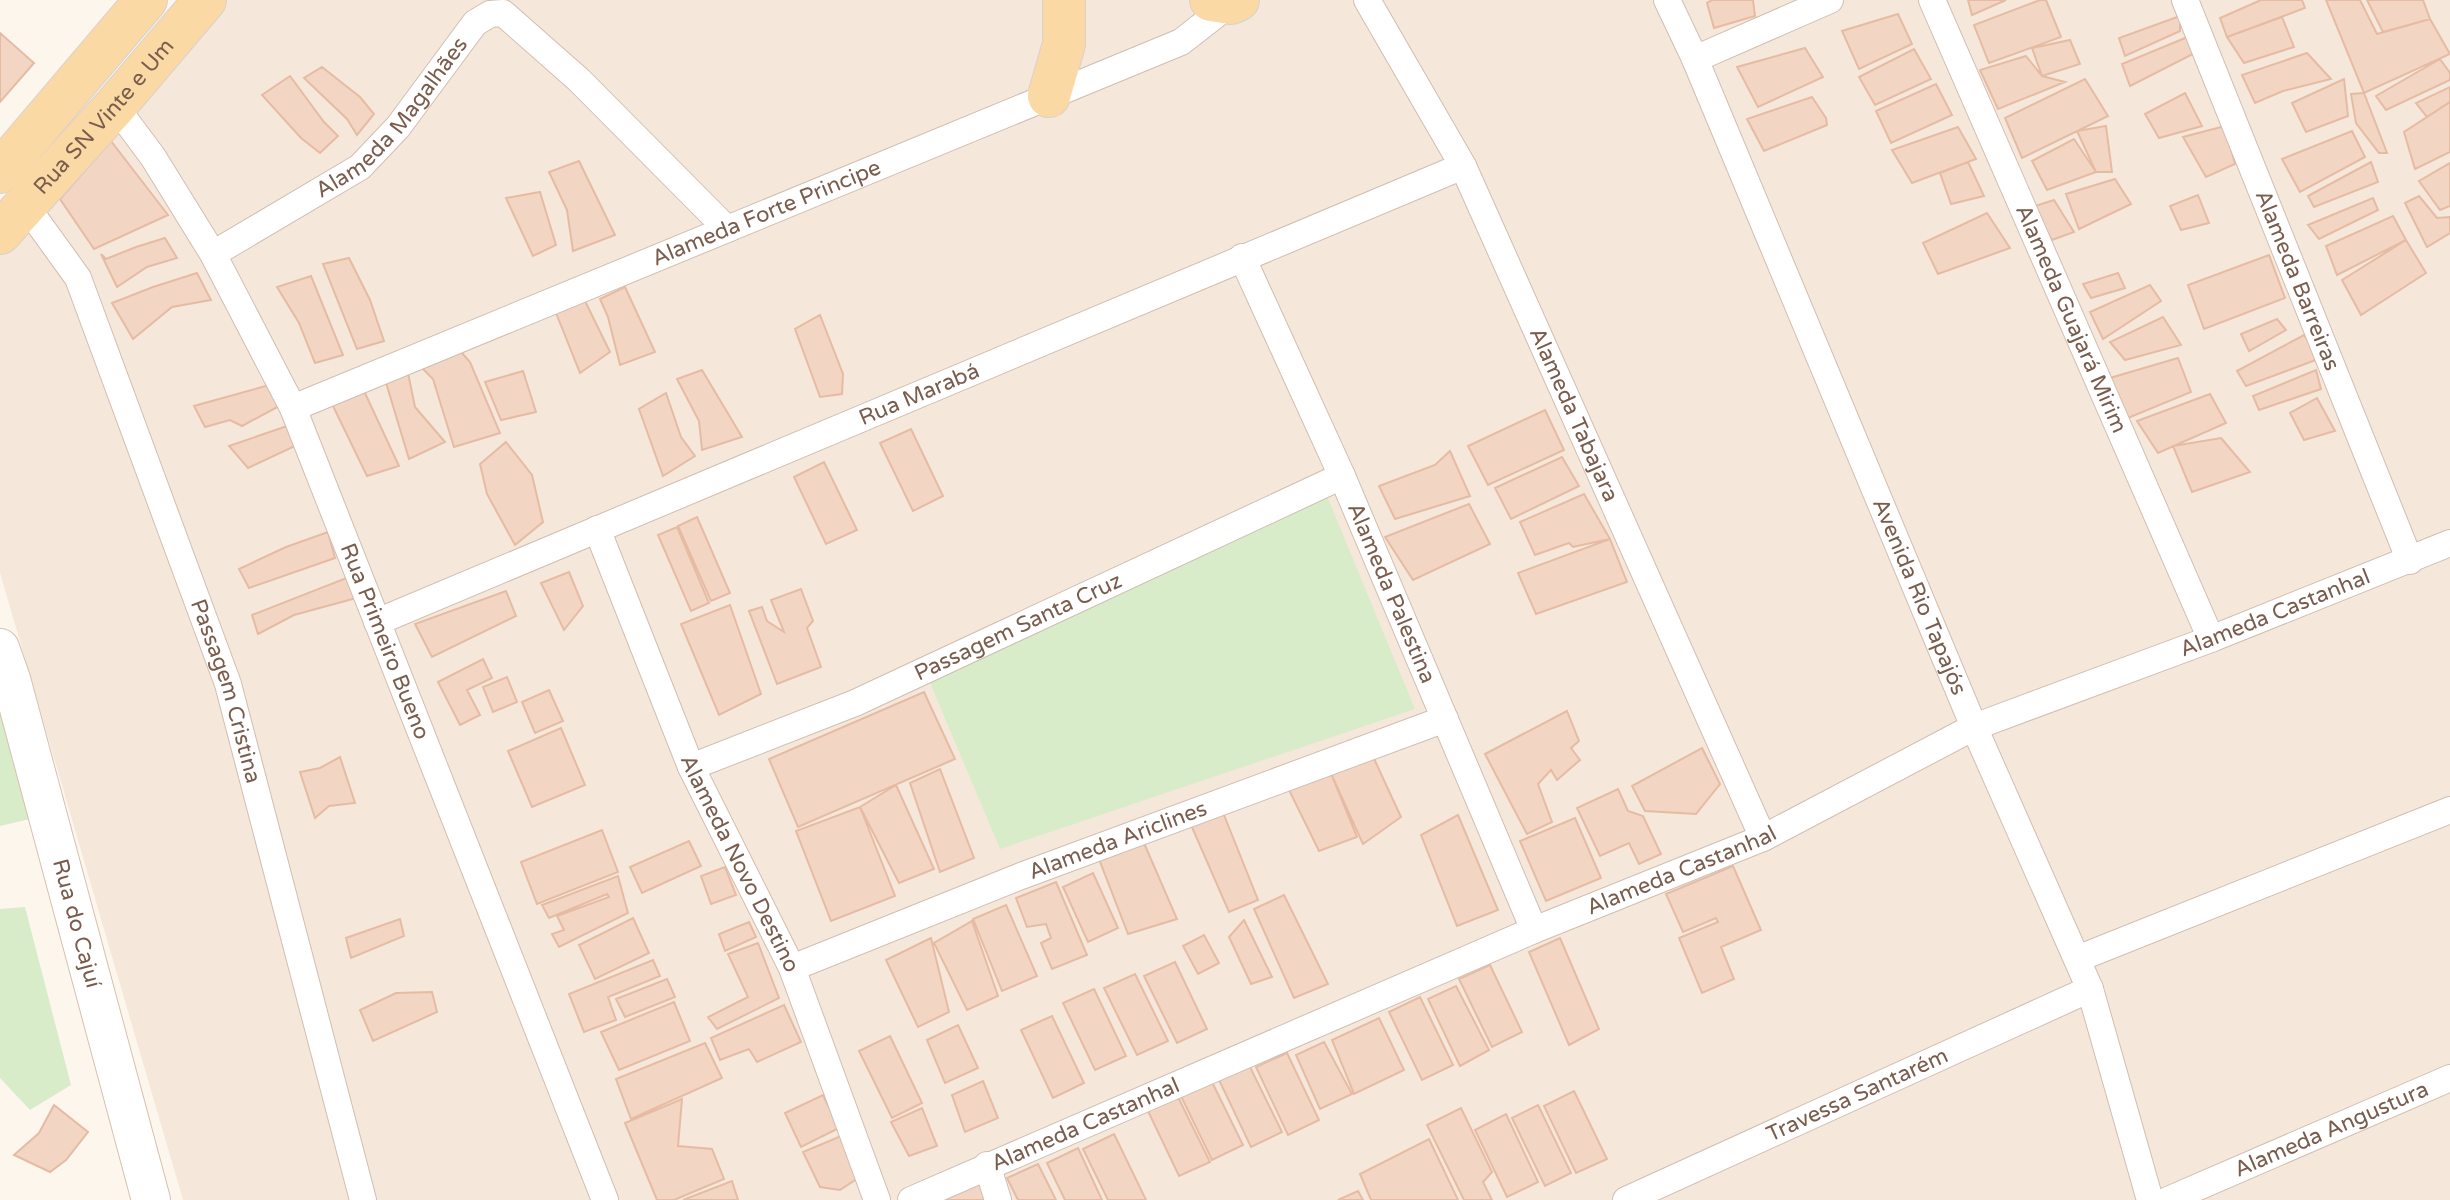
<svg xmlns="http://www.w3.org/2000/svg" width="2450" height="1200" font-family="'Varela Round',sans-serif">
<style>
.residential{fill:#f5e8da}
.green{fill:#d8ecc9}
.building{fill:#f3d5c3;stroke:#e6bba3;stroke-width:2}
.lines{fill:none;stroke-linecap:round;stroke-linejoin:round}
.street-casing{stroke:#d1beb0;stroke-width:28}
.secondary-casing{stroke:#d6c0b0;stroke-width:40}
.primary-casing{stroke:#dad1cd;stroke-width:44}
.street{stroke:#fff;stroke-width:26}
.secondary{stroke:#fff;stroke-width:38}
.primary{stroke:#fbd9a5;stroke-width:42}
.labels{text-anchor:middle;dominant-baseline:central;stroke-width:6;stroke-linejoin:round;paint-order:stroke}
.street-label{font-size:22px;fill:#7a5c4d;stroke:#fffaf3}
</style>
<rect width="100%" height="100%" fill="#fdf6ec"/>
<path class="residential" d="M 188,0 L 2450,0 L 2450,1200 L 183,1200 L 0,573 L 0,213 Z"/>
<path class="green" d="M 1327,496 L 1415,709 L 1000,849 L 928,678 Z
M 0,702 L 30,819 L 0,826 Z
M 25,907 L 71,1085 L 30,1110 L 0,1078 L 0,909 Z"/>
<path class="building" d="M 1712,0 L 1753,0 L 1755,16 L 1714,28 L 1707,3 Z
M 1968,0 L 2006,0 L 1972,15 Z
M 2040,0 L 2046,0 L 2061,37 L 1989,63 L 1974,25 Z
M 2261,0 L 2302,0 L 2305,8 L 2227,37 L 2220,18 Z
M 2326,0 L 2360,0 L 2377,34 L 2430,19 L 2450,54 L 2364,93 Z
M 2367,0 L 2423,0 L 2430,19 L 2383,32 Z
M 1898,14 L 1912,44 L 1859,69 L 1842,31 Z
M 2180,16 L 2180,31 L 2125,56 L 2119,38 Z
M 2282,17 L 2294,47 L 2244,63 L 2227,37 Z
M 0,33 L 34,63 L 0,102 Z
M 2190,36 L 2193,54 L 2130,86 L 2122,64 Z
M 2070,40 L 2080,64 L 2042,76 L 2032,48 Z
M 1805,48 L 1823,77 L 1758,107 L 1737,67 Z
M 1914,49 L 1931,79 L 1875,105 L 1859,77 Z
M 2307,53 L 2331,79 L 2283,91 L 2255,103 L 2242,75 Z
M 2026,56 L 2042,76 L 2065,82 L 1998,109 L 1980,70 Z
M 2440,59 L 2450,73 L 2450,80 L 2386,110 L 2376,96 Z
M 322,67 L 360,97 L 374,114 L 357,135 L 347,119 L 304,78 Z
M 290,76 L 324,122 L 338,136 L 320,153 L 301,138 L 262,95 Z
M 2085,79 L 2108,116 L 2022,158 L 2005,118 Z
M 2344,79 L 2348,116 L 2306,132 L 2292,103 Z
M 1936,84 L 1952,115 L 1891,143 L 1876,111 Z
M 2450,87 L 2450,102 L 2427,117 L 2416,103 Z
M 2185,93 L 2202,126 L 2159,138 L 2145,114 Z
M 2364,93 L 2387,153 L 2379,153 L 2356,123 L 2351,94 Z
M 1812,97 L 1826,118 L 1827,125 L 1764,151 L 1747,119 Z
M 2450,102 L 2450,152 L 2415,169 L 2404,132 Z
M 2106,126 L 2112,172 L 2096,172 L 2077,131 Z
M 2225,126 L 2235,164 L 2206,177 L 2183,137 Z
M 1958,127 L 1976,159 L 1912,183 L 1892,150 Z
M 2352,131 L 2365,157 L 2300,192 L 2282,159 Z
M 2074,139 L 2096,172 L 2047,190 L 2032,161 Z
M 111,141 L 168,215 L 94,249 L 60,199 Z
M 579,161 L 615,235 L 573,251 L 567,210 L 549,172 Z
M 1968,162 L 1984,196 L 1951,204 L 1940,173 Z
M 2371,162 L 2378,182 L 2314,207 L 2308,196 Z
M 2450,163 L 2450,206 L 2440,210 L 2419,181 Z
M 2115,179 L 2131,204 L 2079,229 L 2066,194 Z
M 540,192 L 556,245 L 533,256 L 506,198 Z
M 2198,195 L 2209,223 L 2181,230 L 2170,206 Z
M 2419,196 L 2437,218 L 2450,217 L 2450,233 L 2427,247 L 2405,203 Z
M 2373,198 L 2378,210 L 2319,239 L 2308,225 Z
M 2054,200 L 2074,232 L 2052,240 L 2032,207 Z
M 1987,213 L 2010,248 L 1938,274 L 1923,243 Z
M 2393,216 L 2406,240 L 2337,275 L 2326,246 Z
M 165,238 L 177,258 L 147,267 L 117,287 L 101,254 L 106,259 L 136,247 Z
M 2406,240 L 2426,273 L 2361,315 L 2342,280 Z
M 2269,255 L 2285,298 L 2204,329 L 2188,285 Z
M 349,258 L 370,300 L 384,341 L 357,349 L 323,264 Z
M 197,273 L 211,300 L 172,307 L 133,339 L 112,303 L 153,287 Z
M 2118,273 L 2125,288 L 2091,298 L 2083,284 Z
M 311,276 L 343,355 L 315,363 L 299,323 L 277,287 Z
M 2150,285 L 2161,301 L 2103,339 L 2090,312 Z
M 625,287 L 655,352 L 620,365 L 608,317 L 600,299 Z
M 584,299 L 610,352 L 580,373 L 554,308 Z
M 820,315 L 843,374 L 842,394 L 820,397 L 795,329 Z
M 2163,317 L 2181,345 L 2125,360 L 2110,342 Z
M 2277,319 L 2286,330 L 2249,351 L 2241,334 Z
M 2304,335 L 2321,358 L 2246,386 L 2237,371 Z
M 455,345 L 470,362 L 500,433 L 454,447 L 433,379 L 418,364 Z
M 2178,358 L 2191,392 L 2128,418 L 2110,378 Z
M 702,370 L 742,437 L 702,450 L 699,421 L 677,379 Z
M 2316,370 L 2321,389 L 2259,410 L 2253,396 Z
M 523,371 L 536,412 L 501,420 L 485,382 Z
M 408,373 L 415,407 L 445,442 L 409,459 L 384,376 Z
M 273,384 L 283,404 L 242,426 L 230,420 L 205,427 L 194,406 Z
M 364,391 L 399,466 L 367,476 L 332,404 Z
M 666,393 L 681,437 L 695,456 L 663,476 L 639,409 Z
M 2210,394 L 2226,423 L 2158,453 L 2137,421 Z
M 2317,398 L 2335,431 L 2304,440 L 2290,413 Z
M 1545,410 L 1564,450 L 1488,485 L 1468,446 Z
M 287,426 L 295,446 L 248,468 L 229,446 Z
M 911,429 L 943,496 L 913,511 L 880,443 Z
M 2221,438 L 2250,472 L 2192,492 L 2173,446 Z
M 506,442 L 532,475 L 543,522 L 515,545 L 487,494 L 480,464 Z
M 1450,451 L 1470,496 L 1395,519 L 1379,486 L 1435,465 Z
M 1562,457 L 1579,486 L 1511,519 L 1495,488 Z
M 824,462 L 857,530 L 826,544 L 794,477 Z
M 1584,494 L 1610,539 L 1573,547 L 1569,543 L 1535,555 L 1520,522 Z
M 1469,504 L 1490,544 L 1413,580 L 1385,537 Z
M 697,517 L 730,593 L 711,601 L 678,526 Z
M 677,527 L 709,603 L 691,611 L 658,535 Z
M 328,532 L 335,558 L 249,588 L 239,569 L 286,547 Z
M 1610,539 L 1627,582 L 1536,614 L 1518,573 Z
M 569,572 L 583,606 L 564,630 L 541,583 Z
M 354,575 L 360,597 L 294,615 L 258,634 L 252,615 Z
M 801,589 L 813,621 L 807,628 L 821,667 L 777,684 L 749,611 L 762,607 L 767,621 L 784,632 L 771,600 Z
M 506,591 L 516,616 L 432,657 L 415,624 Z
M 730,605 L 761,694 L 719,715 L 681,624 Z
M 483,659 L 492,678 L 467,690 L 480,715 L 460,725 L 438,682 Z
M 507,677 L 517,702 L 493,712 L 483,687 Z
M 549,690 L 563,721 L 535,733 L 522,702 Z
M 924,692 L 955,759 L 798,827 L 769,759 Z
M 1567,711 L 1579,741 L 1571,748 L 1580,760 L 1557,780 L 1551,770 L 1538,784 L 1552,822 L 1527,834 L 1485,754 Z
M 561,728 L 585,785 L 532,807 L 508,751 Z
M 1702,748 L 1720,784 L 1696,814 L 1645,811 L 1632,786 Z
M 1370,750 L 1401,817 L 1363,844 L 1328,767 Z
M 340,757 L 355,803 L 329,806 L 315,818 L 300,772 L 320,768 Z
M 1326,761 L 1357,837 L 1319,851 L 1286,784 Z
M 940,769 L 974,858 L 940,872 L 910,783 Z
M 896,785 L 934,869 L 899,883 L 860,807 Z
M 1618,789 L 1628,811 L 1643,816 L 1661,854 L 1639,864 L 1629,843 L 1600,856 L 1577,808 Z
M 860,807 L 895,896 L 831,921 L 796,831 Z
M 1222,810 L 1258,900 L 1229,912 L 1191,825 Z
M 1458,815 L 1498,910 L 1457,926 L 1421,835 Z
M 1575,818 L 1601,878 L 1546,901 L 1520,841 Z
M 602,830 L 618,872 L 537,904 L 521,862 Z
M 689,841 L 701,866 L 642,893 L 630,867 Z
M 1144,843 L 1177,919 L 1128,934 L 1099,859 Z
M 1733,866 L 1761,930 L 1721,947 L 1734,979 L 1702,993 L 1679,938 L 1718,922 L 1716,918 L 1683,932 L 1666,894 Z
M 725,867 L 736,895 L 711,904 L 701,876 Z
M 1093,873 L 1118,928 L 1088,942 L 1063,887 Z
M 618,876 L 628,913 L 559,947 L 552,934 L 564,930 L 557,916 L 609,897 L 607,894 L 549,918 L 542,905 Z
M 1056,882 L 1087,955 L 1052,969 L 1041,943 L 1051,938 L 1046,924 L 1027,927 L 1016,898 Z
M 1284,895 L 1328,984 L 1294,998 L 1254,909 Z
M 1006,905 L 1037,976 L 1002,991 L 973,919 Z
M 633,918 L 649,953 L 595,979 L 579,945 Z
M 400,919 L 404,936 L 351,958 L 346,938 Z
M 1244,920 L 1272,977 L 1251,984 L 1229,937 Z
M 972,921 L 998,996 L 967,1010 L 934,943 Z
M 749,922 L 756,937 L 725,951 L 719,934 Z
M 1204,935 L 1219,963 L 1198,974 L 1183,946 Z
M 931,938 L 949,1012 L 918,1027 L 886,960 Z
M 1560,938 L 1599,1029 L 1569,1045 L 1529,952 Z
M 758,943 L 779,998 L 717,1029 L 708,1017 L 748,997 L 728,954 Z
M 653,960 L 660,976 L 608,997 L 616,1020 L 584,1032 L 569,994 Z
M 1175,962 L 1207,1029 L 1177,1043 L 1144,976 Z
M 1490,965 L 1522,1032 L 1492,1047 L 1459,979 Z
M 1135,974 L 1168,1041 L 1137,1055 L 1104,988 Z
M 667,979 L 675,997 L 625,1017 L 616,999 Z
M 1456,986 L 1489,1050 L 1460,1066 L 1428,999 Z
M 1094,989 L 1126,1056 L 1095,1070 L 1063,1003 Z
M 432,992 L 437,1012 L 373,1041 L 360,1010 L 396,993 Z
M 1420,997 L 1453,1065 L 1422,1080 L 1389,1012 Z
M 674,1002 L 690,1041 L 619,1070 L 601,1032 Z
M 784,1005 L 801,1042 L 757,1062 L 749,1049 L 720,1060 L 711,1038 Z
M 1052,1016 L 1084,1083 L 1053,1098 L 1021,1030 Z
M 1379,1018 L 1404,1070 L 1354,1094 L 1332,1040 Z
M 958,1025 L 978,1068 L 945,1083 L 927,1040 Z
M 890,1036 L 922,1103 L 892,1118 L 859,1051 Z
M 1324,1042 L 1352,1094 L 1320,1109 L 1296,1055 Z
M 705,1043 L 722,1078 L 631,1119 L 616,1079 Z
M 1287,1053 L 1319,1120 L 1288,1135 L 1256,1067 Z
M 1249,1065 L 1282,1132 L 1251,1147 L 1219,1080 Z
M 1210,1078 L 1243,1145 L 1212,1160 L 1179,1092 Z
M 983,1081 L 998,1118 L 965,1132 L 952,1095 Z
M 1574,1091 L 1607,1159 L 1576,1173 L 1544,1106 Z
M 823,1095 L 839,1128 L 801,1147 L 785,1113 Z
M 1177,1095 L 1210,1162 L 1179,1176 L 1147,1109 Z
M 682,1099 L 678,1146 L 712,1149 L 724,1179 L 674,1200 L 657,1200 L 625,1123 Z
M 54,1105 L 88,1132 L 66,1160 L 50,1172 L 14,1155 L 39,1133 Z
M 1538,1105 L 1571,1173 L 1545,1186 L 1512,1118 Z
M 922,1108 L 937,1146 L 909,1156 L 891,1122 Z
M 1461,1108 L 1492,1172 L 1483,1182 L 1492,1200 L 1464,1200 L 1427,1125 Z
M 1506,1114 L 1538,1182 L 1507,1197 L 1475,1130 Z
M 1114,1134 L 1146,1200 L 1108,1200 L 1083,1149 Z
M 841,1136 L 858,1178 L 840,1190 L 820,1187 L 803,1152 Z
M 1429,1139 L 1458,1200 L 1371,1200 L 1360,1174 Z
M 1078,1148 L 1102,1200 L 1065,1200 L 1047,1163 Z
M 1038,1164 L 1056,1200 L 1018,1200 L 1007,1178 Z
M 979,1176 L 989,1200 L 939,1200 Z
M 732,1181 L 738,1200 L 683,1200 Z
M 1358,1191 L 1363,1200 L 1338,1200 Z"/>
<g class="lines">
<g class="street-casing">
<g id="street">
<path id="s1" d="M 1367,0 L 1463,166 L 1763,838"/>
<path id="s2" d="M 1667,0 L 1695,59 L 1974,727 L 2090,989 L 2150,1200"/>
<path id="s3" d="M 1932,0 L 2211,639"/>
<path id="s4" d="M 2185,0 L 2410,561"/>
<path d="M 1695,59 L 1830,0"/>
<path id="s5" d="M 115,106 L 153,157 L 213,254 L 293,408 L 605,1200"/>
<path id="s6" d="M 26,206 L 78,278 L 228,684 L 363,1200"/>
<path id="s7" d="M 213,254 L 360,167 L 398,127 L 475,23 L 490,14 L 503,13 L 579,80 L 727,229"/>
<path id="s8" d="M 1242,257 L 1342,476 L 1534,930"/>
<path id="s9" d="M 293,408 L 1181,42 L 1231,3"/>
<path id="s10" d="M 597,529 L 691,767 L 792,968 L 877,1200"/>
<path id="s11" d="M 377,622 L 1463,166"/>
<path id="s12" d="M 691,767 L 855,703 L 1342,476"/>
<path d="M 2077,959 L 2450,810"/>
<path id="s13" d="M 792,968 L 1021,876 L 1445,719"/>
<path d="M 987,1165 L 998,1200"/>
<path id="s14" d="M 911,1200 L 1534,930 L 1763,838 L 1974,727 L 2211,639 L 2450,543"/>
<path id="s15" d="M 1626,1200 L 2090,989"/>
<path id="s16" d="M 2168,1200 L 2450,1078"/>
</g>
</g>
<g class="secondary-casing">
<g id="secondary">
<path id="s17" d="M 0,648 L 11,679 L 151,1200"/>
</g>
</g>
<g class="primary-casing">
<g id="primary">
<path d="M 1211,0 L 1231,3 L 1238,0"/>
<path d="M 1049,96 L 1064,44 L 1064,0"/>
<path d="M 0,172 L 146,0"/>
<path id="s18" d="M 0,233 L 115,106 L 205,0"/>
</g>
</g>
<use href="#street" class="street"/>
<use href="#secondary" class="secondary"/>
<use href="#primary" class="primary"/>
</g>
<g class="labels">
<g class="street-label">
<text stroke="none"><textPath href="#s7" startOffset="228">Alameda Magalhães</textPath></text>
<text stroke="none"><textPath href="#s18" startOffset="156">Rua SN Vinte e Um</textPath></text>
<text stroke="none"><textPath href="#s9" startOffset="512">Alameda Forte Principe</textPath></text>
<text stroke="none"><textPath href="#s4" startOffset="302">Alameda Barreiras</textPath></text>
<text stroke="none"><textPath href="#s3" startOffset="348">Alameda Guajará Mirim</textPath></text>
<text stroke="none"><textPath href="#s11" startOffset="588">Rua Marabá</textPath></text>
<text stroke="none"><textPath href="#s1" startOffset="464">Alameda Tabajara</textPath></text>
<text stroke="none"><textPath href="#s8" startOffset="368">Alameda Palestina</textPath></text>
<text stroke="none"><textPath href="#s2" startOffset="648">Avenida Rio Tapajós</textPath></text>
<text stroke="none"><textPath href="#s14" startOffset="1486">Alameda Castanhal</textPath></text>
<text stroke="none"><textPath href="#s12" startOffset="356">Passagem Santa Cruz</textPath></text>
<text stroke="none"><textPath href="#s5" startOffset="602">Rua Primeiro Bueno</textPath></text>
<text stroke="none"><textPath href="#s6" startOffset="528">Passagem Cristina</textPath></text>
<text stroke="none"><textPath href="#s13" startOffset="350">Alameda Ariclines</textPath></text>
<text stroke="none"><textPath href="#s10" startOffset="364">Alameda Novo Destino</textPath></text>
<text stroke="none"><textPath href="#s14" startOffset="838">Alameda Castanhal</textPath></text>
<text stroke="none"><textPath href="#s17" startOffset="286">Rua do Cajuí</textPath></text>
<text stroke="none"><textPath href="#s15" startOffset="254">Travessa Santarém</textPath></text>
<text stroke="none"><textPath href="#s14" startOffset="190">Alameda Castanhal</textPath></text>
<text stroke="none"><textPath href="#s16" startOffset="178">Alameda Angustura</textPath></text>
</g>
</g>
</svg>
